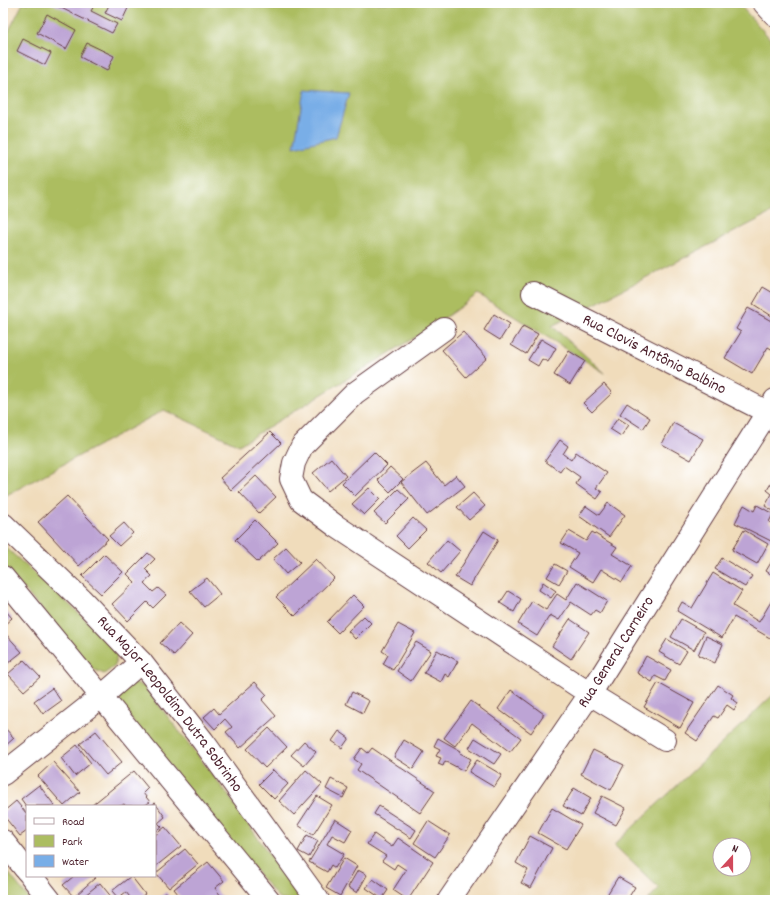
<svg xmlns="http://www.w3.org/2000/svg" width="778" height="903" font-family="Dekko,sans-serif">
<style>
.green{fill:#acbd61;stroke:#7b6e46;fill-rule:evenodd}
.water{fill:#79aee7;stroke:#626689}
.building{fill:#bda4d5}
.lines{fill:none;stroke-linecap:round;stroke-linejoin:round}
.minor-casing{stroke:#633b41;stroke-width:24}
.highway-casing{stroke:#633b41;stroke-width:24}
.minor{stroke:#fff;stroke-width:22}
.highway{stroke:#fff;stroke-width:22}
.labels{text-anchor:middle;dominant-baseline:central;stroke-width:4;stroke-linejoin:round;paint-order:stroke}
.street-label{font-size:16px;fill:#4a1f2b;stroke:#fff}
</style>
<rect width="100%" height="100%" fill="#fff"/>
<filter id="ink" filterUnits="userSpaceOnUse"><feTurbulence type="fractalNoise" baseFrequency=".025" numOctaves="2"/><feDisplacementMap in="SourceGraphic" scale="8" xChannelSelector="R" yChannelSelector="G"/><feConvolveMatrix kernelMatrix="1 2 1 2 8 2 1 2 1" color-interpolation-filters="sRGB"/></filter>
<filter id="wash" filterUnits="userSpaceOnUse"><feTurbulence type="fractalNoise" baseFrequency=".012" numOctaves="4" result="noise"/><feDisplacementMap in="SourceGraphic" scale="16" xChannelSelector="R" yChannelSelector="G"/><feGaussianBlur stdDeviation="0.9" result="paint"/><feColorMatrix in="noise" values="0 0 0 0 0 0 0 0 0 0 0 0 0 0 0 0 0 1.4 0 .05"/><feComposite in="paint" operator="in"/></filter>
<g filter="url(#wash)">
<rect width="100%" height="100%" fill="#f0dcbb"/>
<path class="green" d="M 23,3 L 738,3 L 775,44 L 775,211 L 552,326 L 605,373 L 478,294 L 432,327 L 239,445 L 164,410 L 3,497 L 3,42 Z
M 3,545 L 112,643 L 117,655 L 115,666 L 104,674 L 93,669 L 3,565 Z
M 136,683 L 145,687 L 228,795 L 301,900 L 280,900 L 121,707 L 120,698 L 122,689 L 129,684 Z
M 775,693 L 775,900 L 648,900 L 659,888 L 614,845 ZM 720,845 L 744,845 L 744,869 L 720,869 Z
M 3,866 L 30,900 L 3,900 Z"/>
<path class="water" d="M 304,90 L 349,93 L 336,137 L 294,147 Z"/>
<g id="blocks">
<path class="building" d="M 51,3 L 93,3 L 95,4 L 91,11 L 117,24 L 112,33 Z
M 110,3 L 124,3 L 129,6 L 122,21 L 105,13 Z
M 47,14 L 76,30 L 66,49 L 37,33 Z
M 23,39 L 51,53 L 45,65 L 17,51 Z
M 87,43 L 114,56 L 107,71 L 80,57 Z
M 763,287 L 775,294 L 775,318 L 753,304 Z
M 748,308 L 775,323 L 775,351 L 768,347 L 752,374 L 725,358 L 741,332 L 736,329 Z
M 494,314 L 510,324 L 500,340 L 484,330 Z
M 523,326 L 538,334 L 526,354 L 511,345 Z
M 463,332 L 487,358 L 466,377 L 442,350 Z
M 541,339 L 556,348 L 548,362 L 542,359 L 538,366 L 528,360 Z
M 569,351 L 585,361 L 570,385 L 554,375 Z
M 604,384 L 612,393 L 592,412 L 583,403 Z
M 627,403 L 650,418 L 643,429 L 620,414 Z
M 618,418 L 629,425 L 621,436 L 610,429 Z
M 673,423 L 703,439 L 691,460 L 662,444 Z
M 270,432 L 281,443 L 231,490 L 220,478 Z
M 560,440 L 568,446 L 563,454 L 571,460 L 576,452 L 607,473 L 596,488 L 602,492 L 597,499 L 576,484 L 580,477 L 564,466 L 560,472 L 545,461 Z
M 374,452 L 387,465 L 355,496 L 342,483 Z
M 331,458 L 346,476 L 328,491 L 313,473 Z
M 426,463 L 444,485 L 456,475 L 465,486 L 427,515 L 401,482 Z
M 390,467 L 403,479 L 390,492 L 378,480 Z
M 256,476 L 276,497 L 259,513 L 239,492 Z
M 775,477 L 775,512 L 765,506 L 772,494 L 767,490 Z
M 369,488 L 380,499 L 364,515 L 352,504 Z
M 398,489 L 409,499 L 385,523 L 374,513 Z
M 473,493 L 485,506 L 469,520 L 457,507 Z
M 67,496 L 108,539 L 79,566 L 38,522 Z
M 608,503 L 625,515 L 609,537 L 579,516 L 586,506 L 599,515 Z
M 744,505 L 754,511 L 757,505 L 773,514 L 769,522 L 775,525 L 775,543 L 735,523 Z
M 413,518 L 426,530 L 408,548 L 396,536 Z
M 255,520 L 278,543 L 258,562 L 235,540 Z
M 124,523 L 133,533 L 119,546 L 109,536 Z
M 744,530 L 768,544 L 757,564 L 732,550 Z
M 484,531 L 498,540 L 470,586 L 455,577 Z
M 569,531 L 586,541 L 592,532 L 617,547 L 612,554 L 632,566 L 622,582 L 601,569 L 593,582 L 569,567 L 578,553 L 561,543 Z
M 447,540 L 460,551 L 441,573 L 428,562 Z
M 286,547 L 300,562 L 286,574 L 273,559 Z
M 148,553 L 155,559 L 145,569 L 152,576 L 144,583 L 153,592 L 158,588 L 166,595 L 153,608 L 147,602 L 128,621 L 112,604 L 135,582 L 127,574 Z
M 104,554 L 123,572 L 101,594 L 82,576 Z
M 775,556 L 775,577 L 766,571 Z
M 722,558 L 752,576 L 745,587 L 715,569 Z
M 316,559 L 334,578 L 295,616 L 276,597 Z
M 555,564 L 567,571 L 559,584 L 547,577 Z
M 713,573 L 742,591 L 733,606 L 759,622 L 772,600 L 775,602 L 775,641 L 734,617 L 722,638 L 677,611 L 682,602 L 692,608 Z
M 207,578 L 220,594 L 204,607 L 190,591 Z
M 543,582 L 556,591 L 551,598 L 539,590 Z
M 577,582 L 607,601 L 600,613 L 595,610 L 591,615 L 571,602 L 559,620 L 550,615 L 537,636 L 518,624 L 532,601 L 546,610 L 557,594 L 566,600 Z
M 508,591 L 521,599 L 514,612 L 500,603 Z
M 353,595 L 364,606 L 338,633 L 327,622 Z
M 5,610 L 12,618 L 3,626 L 3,612 Z
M 364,616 L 371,623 L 355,639 L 348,631 Z
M 570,619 L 589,632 L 571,659 L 552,646 Z
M 681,619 L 704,632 L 694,650 L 671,637 Z
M 179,623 L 192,635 L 174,655 L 160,643 Z
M 398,624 L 415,633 L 393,670 L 383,664 L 388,655 L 382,651 Z
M 5,633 L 22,652 L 3,667 L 3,635 Z
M 706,636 L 723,644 L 715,663 L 698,655 Z
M 667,639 L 687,651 L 679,664 L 659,652 Z
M 416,642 L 431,651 L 411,681 L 397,671 Z
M 437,650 L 458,661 L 449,677 L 445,674 L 441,682 L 424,673 Z
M 646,656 L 671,670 L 665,681 L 655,676 L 652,682 L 637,673 Z
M 24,660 L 40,677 L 24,691 L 8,674 Z
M 255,682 L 267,695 L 262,700 L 276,716 L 240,748 L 226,732 L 232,727 L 225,719 L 215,729 L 204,717 L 214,708 L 219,714 Z
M 658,683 L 694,703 L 680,728 L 644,707 Z
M 718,685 L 733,695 L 731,698 L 738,703 L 734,710 L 727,705 L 718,718 L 714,716 L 697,741 L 685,733 Z
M 52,688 L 61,701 L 43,714 L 34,701 Z
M 511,690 L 544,714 L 531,733 L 498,709 Z
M 352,692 L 369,701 L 363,713 L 346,704 Z
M 471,701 L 521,738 L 510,752 L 472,723 L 455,746 L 444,738 Z
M 3,726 L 14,738 L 3,748 Z
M 269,728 L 287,747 L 265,768 L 247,749 Z
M 96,731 L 122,762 L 106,775 L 80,744 Z
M 339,731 L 349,738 L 342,748 L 332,741 Z
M 438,738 L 461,751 L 460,753 L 471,759 L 464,771 L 445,761 L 443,766 L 438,764 L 441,758 L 436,756 L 440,749 L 434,746 Z
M 475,738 L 501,754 L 494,764 L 469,748 Z
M 404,740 L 424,752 L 413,769 L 394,757 Z
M 304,741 L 316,752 L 304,766 L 291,755 Z
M 77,745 L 91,763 L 75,776 L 61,758 Z
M 362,748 L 368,753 L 372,748 L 435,791 L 420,813 L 357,770 L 361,764 L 354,759 Z
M 593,750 L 624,765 L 611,790 L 581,774 Z
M 477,760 L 502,775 L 494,787 L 469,772 Z
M 53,762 L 80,792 L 64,806 L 38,776 Z
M 273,770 L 288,784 L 274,799 L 259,784 Z
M 306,770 L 322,784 L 294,815 L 279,801 Z
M 134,771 L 148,788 L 143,793 L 150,802 L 144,806 L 126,806 L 124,804 L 121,806 L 91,806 Z
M 331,779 L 348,788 L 343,798 L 326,789 Z
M 39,785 L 55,806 L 26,806 L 21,799 Z
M 574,788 L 591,798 L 581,816 L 563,806 Z
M 317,796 L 332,805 L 313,835 L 298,825 Z
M 602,796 L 626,808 L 616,825 L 593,813 Z
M 16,801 L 27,814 L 27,831 L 20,836 L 3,815 L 3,812 Z
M 155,803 L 165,817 L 158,823 L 162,827 L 155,832 L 155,806 L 150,806 Z
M 379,806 L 416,830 L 411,838 L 374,814 Z
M 552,808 L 581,825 L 566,849 L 538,833 Z
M 335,819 L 352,830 L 345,842 L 332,835 L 327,844 L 344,854 L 335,868 L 331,865 L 327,872 L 309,862 Z
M 428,821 L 450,835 L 435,857 L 414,843 Z
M 165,827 L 181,846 L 155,867 L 155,835 Z
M 374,834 L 392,847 L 398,838 L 433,862 L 408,900 L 393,890 L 406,870 L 397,864 L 394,869 L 382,861 L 386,856 L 367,844 Z
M 307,835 L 318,841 L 309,857 L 298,851 Z
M 530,836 L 552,848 L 531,888 L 521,883 L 528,870 L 516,863 Z
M 185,849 L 198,864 L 169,888 L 156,873 Z
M 344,858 L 357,866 L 340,896 L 326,888 Z
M 208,862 L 224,881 L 215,888 L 224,900 L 183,900 L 174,889 Z
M 358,870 L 367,875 L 357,893 L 348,887 Z
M 74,876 L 95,876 L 96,877 L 74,897 L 63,885 Z
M 131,876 L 145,894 L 137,900 L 132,900 L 126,892 L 118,898 L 112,891 Z
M 618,877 L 635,887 L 627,900 L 608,900 L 605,898 Z
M 373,879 L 388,890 L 382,899 L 366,888 Z
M 100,883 L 113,899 L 112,900 L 79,900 Z
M 166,892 L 172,900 L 156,900 Z"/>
</g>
</g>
<g filter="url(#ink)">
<use href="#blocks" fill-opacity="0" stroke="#633b41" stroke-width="1"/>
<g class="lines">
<g class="minor-casing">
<g id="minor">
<path id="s1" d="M 533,293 L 775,416"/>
<path d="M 444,329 L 355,393 L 302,446 L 294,463 L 291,479 L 301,500 L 336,526 L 590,694 L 665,740"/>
<path id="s2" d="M 3,524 L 83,601 L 141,662 L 203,741 L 318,900"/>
<path d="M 3,577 L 269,900"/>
<path d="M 3,774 L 102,696 L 141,662"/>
<path d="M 3,841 L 27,871"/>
<path d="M 31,876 L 50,900"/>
<path id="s3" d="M 449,900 L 590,694 L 775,400"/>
</g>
</g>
<g class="highway-casing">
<path id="highway" d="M 764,3 L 775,15"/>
</g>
<use href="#minor" class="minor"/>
<use href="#highway" class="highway"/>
</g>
</g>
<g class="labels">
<g class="street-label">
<text stroke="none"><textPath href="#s1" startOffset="136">Rua Clovis Antônio Balbino</textPath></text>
<text stroke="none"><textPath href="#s3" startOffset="299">Rua General Carneiro</textPath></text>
<text stroke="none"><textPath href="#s2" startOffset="246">Rua Major Leopoldino Dutra Sobrinho</textPath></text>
</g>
</g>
<rect width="778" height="903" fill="none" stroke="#fff" stroke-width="16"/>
<rect x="26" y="805" width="130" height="72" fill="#ffffff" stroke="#b7a5aa"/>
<rect x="34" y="818" width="20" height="6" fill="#ffffff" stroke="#b7a5aa"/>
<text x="62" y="825" font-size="12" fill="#4a1f2b">Road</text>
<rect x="34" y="835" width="20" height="12" fill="#acbd61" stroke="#b7a5aa"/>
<text x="62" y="845" font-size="12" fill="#4a1f2b">Park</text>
<rect x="34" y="855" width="20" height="12" fill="#79aee7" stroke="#b7a5aa"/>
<text x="62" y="865" font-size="12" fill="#4a1f2b">Water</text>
<g transform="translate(732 857) rotate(21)"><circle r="19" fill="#ffffff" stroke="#b7a5aa"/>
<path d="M0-3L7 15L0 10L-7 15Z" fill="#d1495b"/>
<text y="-6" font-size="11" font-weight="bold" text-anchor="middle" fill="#4a1f2b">N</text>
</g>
</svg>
